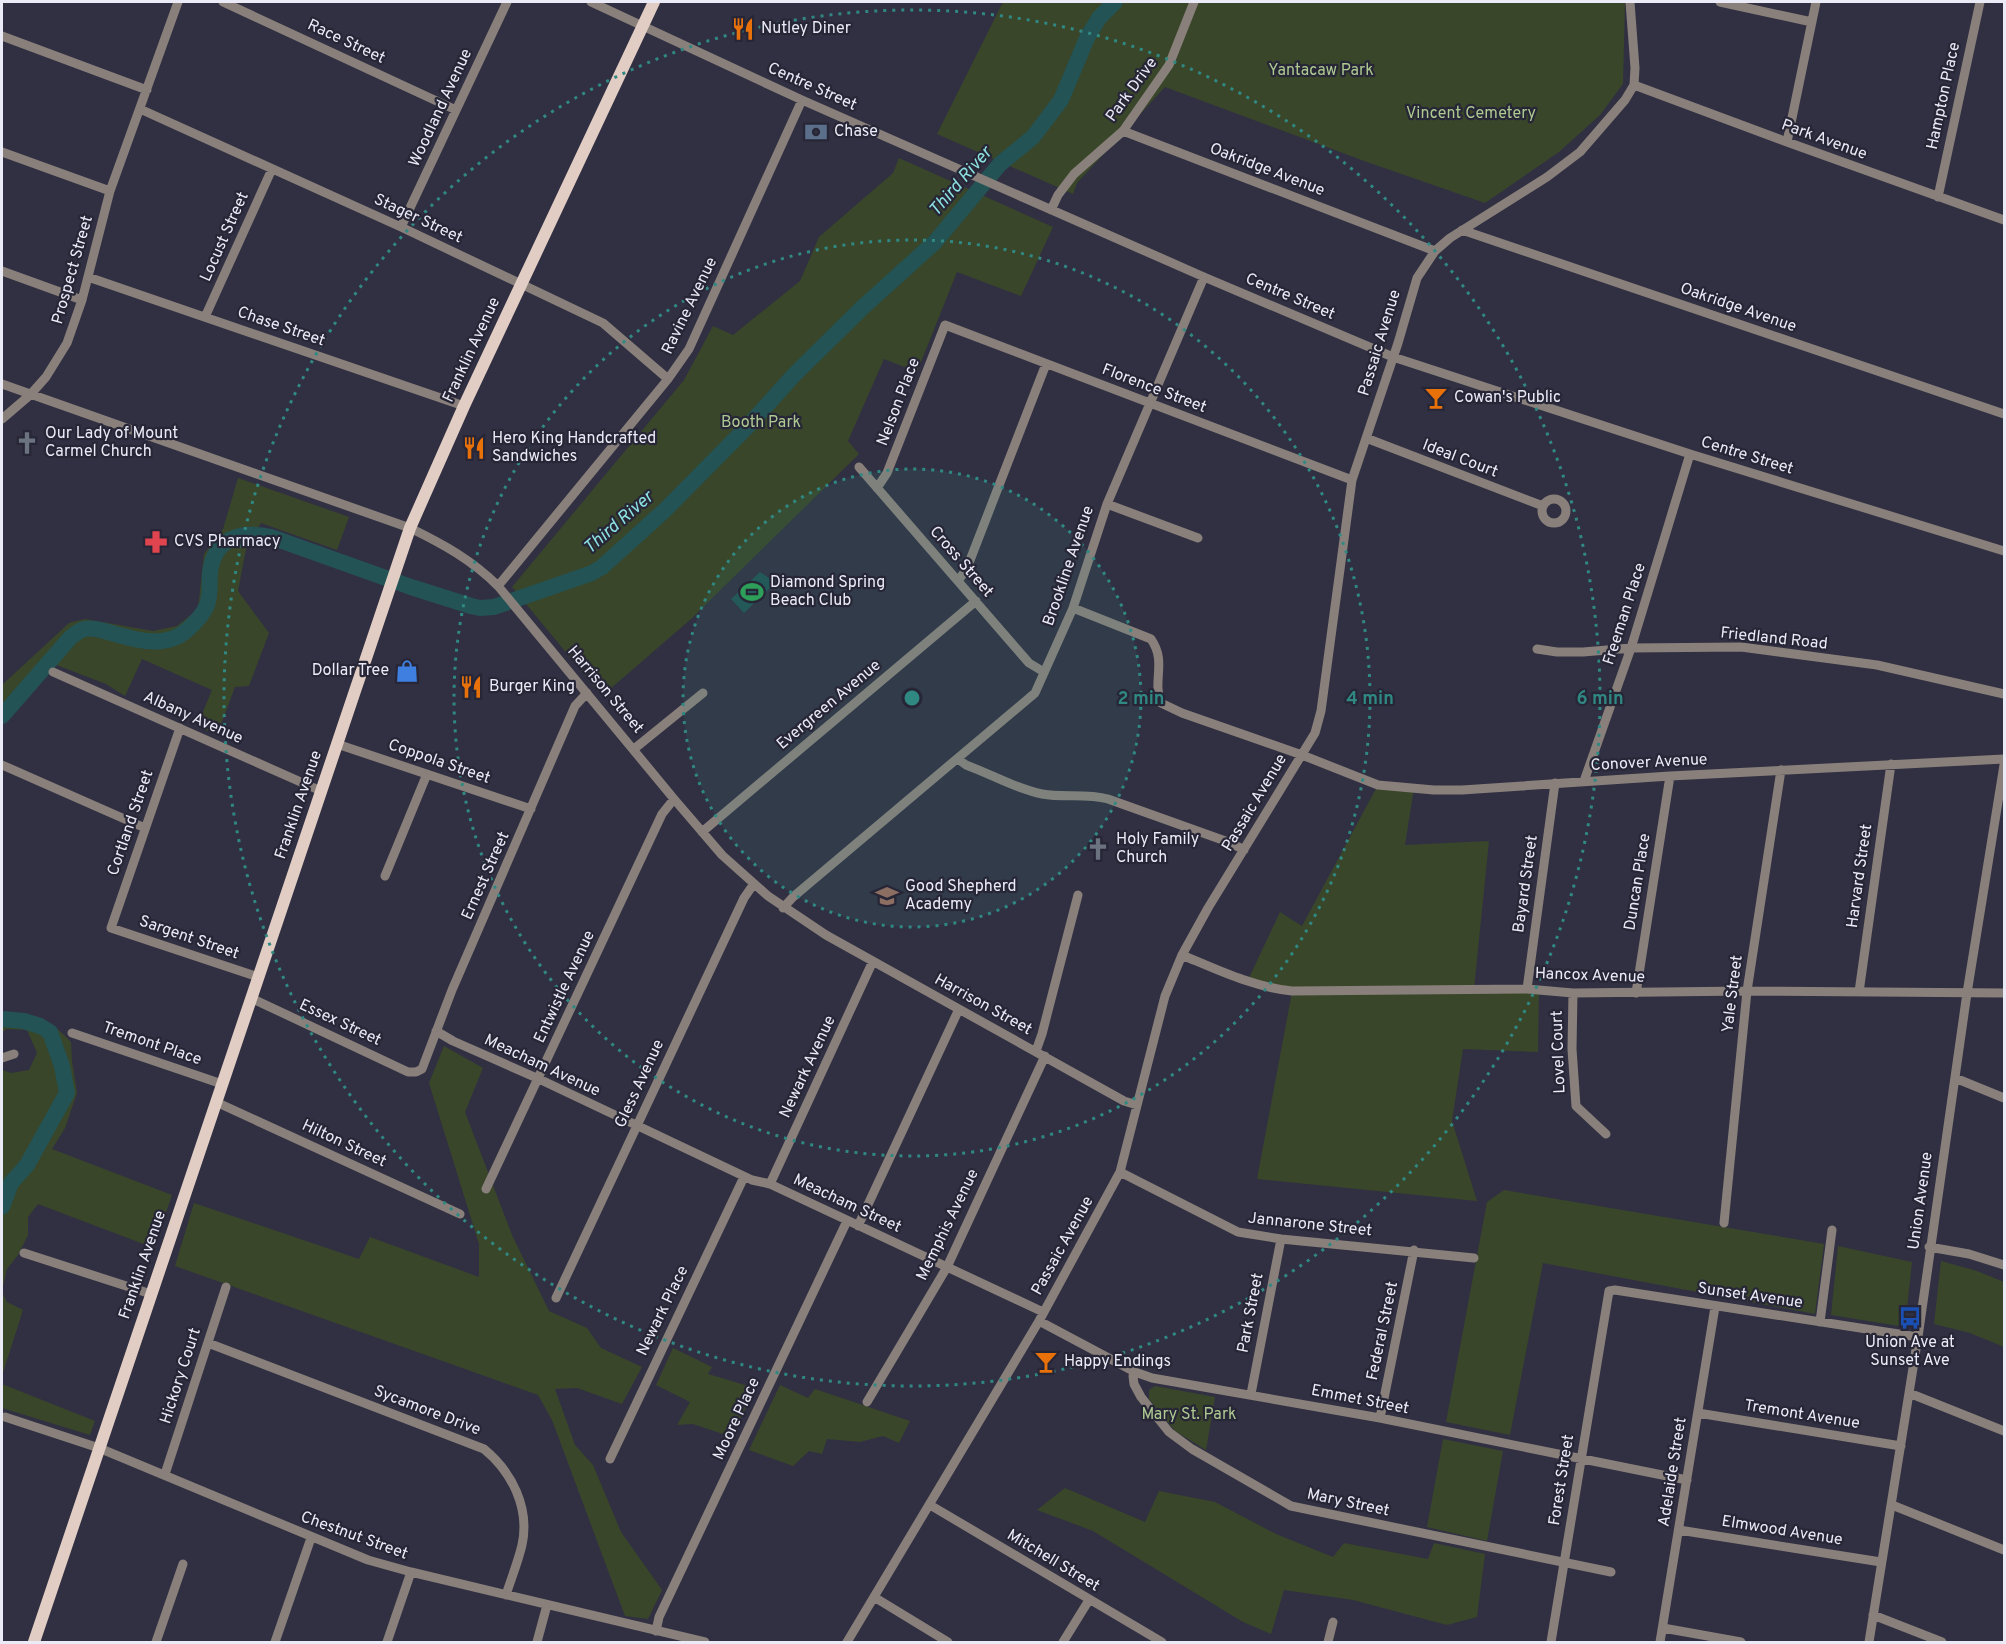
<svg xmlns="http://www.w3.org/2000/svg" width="2006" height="1644" font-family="Overpass,sans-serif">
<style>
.green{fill:#39462a}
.water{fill:#235354}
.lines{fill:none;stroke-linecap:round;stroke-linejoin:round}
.river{stroke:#235354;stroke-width:16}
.minor{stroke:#89807b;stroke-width:9}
.major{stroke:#e1cdc3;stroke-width:12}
.ring{fill:none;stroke:#308883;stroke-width:3;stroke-dasharray:3 6}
.labels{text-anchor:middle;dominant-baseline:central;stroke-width:4.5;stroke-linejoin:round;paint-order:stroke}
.poi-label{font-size:16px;fill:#ebebf7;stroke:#272637;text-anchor:start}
.street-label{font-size:16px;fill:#ebebf7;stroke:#272637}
.park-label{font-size:16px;fill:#aeca91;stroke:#272637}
.water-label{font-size:18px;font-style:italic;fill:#8ce1e1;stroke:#272637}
.centre{fill:#308883;stroke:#272637;stroke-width:3}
.ring-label{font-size:18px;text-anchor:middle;font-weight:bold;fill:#308883;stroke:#272637;stroke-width:4.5;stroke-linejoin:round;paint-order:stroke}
</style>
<rect width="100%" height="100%" fill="#313042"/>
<path class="green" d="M 1003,2 L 1625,2 L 1623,84 L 1600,115 L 1559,152 L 1485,203 L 1367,162 L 1165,87 L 1077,183 L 1073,194 L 937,134 Z
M 899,158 L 1053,227 L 1021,296 L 957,272 L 917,372 L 884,359 L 848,441 L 859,454 L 691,619 L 602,696 L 512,587 L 684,380 L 713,326 L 733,335 L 800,281 L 819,237 L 893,173 Z
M 238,478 L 349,517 L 337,550 L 261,523 L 247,544 L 238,591 L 269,633 L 249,686 L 235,687 L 217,735 L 197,726 L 212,690 L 142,659 L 125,696 L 106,684 L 54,664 L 47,663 L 2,716 L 2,685 L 69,623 L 85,619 L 153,631 L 177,626 L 198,609 L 204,554 L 223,529 Z
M 1378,785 L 1414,788 L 1405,845 L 1489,841 L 1474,989 L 1539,990 L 1538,1052 L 1463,1049 L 1452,1121 L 1477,1201 L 1257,1179 L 1292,992 L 1247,982 L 1280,912 L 1302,926 Z
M 2,1014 C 10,1016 17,1014 26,1015 C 45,1015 59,1030 71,1042 L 72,1061 L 77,1093 L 65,1128 L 52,1149 L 172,1195 L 154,1248 L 38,1204 L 28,1217 L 28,1235 L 18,1255 L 7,1269 L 2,1291 L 2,1070 L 11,1073 L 29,1070 L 37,1053 L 27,1030 L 6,1029 L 2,1033 Z
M 444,1046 L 483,1068 L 465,1112 L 512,1235 L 549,1311 L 587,1328 L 601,1348 L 642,1367 L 622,1404 L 577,1388 L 555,1389 L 575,1445 L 593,1465 L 621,1532 L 662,1590 L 648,1619 L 625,1616 L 552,1420 L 538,1395 L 175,1266 L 194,1203 L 359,1259 L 370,1237 L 479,1277 L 479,1244 L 429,1083 Z
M 1504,1190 L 1824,1244 L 1815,1314 L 1543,1263 L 1510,1435 L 1446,1422 L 1487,1202 Z
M 1838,1246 L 1912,1262 L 1905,1327 L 1831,1315 Z
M 1941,1261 L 1977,1271 L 2004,1282 L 2004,1347 L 1970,1333 L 1934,1324 Z
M 2,1292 L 7,1302 L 23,1310 L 2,1376 Z
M 673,1348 L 712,1367 L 708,1374 L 755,1388 L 732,1437 L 693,1424 L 677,1425 L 690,1402 L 656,1385 Z
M 2,1384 L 95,1421 L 90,1435 L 2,1408 Z
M 780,1385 L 808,1398 L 815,1389 L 910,1421 L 899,1443 L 883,1436 L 860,1442 L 827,1439 L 822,1454 L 809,1451 L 793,1466 L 749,1450 Z
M 1155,1386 L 1215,1397 L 1206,1450 L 1175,1431 L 1149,1399 L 1149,1390 Z
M 1443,1439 L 1503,1451 L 1487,1541 L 1427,1527 Z
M 1065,1488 L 1145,1522 L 1159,1491 L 1215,1502 L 1276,1534 L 1333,1557 L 1344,1543 L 1428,1559 L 1434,1543 L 1485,1554 L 1477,1617 L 1447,1625 L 1353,1600 L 1284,1590 L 1271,1634 L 1243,1622 L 1093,1531 L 1037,1510 Z"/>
<path class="water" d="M 760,572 L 769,578 L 773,585 L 744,613 L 731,599 Z"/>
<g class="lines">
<path class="river" d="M 2,716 L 70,638 C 75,634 79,630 85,629 C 93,627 101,630 108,632 C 133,639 165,650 187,630 C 195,623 203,615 207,605 C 211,595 209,583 210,573 C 214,538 241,530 271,537 L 411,587 L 471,606 L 480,608 L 494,607 L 592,573 L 602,567 L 665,510 L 749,425 L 794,375 L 862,308 L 935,242 L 1000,164 L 1033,137 L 1061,100 L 1087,38 L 1099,18 L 1115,2
M 2,1019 L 24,1021 L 40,1026 L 50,1032 L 62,1066 L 67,1093 L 27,1165 L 11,1183 L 2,1207"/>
<path class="minor" d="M 223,2 L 456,110
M 591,2 L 802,100 L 1204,277 L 1393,357 L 1690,454 L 2004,551
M 1720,2 L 1812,22
M 2,36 L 147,90
M 1634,85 L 1787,142 L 2004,220
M 140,109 L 401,227 L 603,323 L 668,379
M 1123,131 L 1435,251
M 1787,142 L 1816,2
M 2,152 L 110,191
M 1938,197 L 1980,2
M 1051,210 L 1058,195 L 1074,174 L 1123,131 L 1169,65 L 1194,2
M 401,227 L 507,2
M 1462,230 L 2004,414
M 2,271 L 82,300
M 88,277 L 464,406
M 205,317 L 272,169
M 2,384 L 410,528 C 443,544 472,560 498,586 L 674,799 L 722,855 L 768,896 L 826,935 L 1124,1101 L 1137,1105
M 2,419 L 30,395 L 46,377 L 67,343 L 82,300 L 110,191 L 178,2
M 1366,438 L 1543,506
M 859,467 L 1029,663 L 1044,672
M 877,488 L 887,473 L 945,325 L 1352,480
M1542 511a12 12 0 1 1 24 0a12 12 0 1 1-24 0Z
M 1107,504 L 1198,538
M 958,581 L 967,568 L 1046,364
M 498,586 L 668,379 L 689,349 L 802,100
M 1073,608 L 1151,639 C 1167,662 1152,680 1161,703 L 1182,713 L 1302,755 L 1378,785 L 1434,790 L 1462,790 L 1670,776 L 2004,759
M 1537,649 L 1557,652 L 1583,652 L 1631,648 L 1741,647 L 1877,665 L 2004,694
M 53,672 L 321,791
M 180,728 L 111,928 L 258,977
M 337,744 L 531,809
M 634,749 L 703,693
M 958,759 L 966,765 C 991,774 1016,789 1042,794 C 1064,798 1086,793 1108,799 L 1231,843 L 1244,850
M 2,765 L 145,828
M 1584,781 L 1631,648 L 1690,454
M 702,832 L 976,601
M 385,876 L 427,774
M 783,908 L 793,897 L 1035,693 L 1073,608 L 1107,504 L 1204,277
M 1182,955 C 1218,970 1253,987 1292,991 L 1527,989 L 1573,993 L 1747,991 L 2004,993
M 1527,989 L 1555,783
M 1859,992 L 1891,764
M 1573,993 L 1572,1049 L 1576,1106 L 1606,1134
M 1636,993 L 1670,776
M 251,998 L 408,1072 L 416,1072 L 422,1069 L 452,990 L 575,706 L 587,693
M 436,1031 L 453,1041 L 539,1079 L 752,1180 L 770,1184 L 1043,1312
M 72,1033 L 222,1084
M 1036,1051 L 1042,1034 L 1078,895
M 2,1058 L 14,1054
M 1955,1078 L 2004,1098
M 216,1102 L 460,1214
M 1120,1172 L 1238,1232 L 1281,1239 L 1474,1258
M 770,1184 L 873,961
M 486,1189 L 662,814 L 674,799
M 1724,1223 L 1747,991 L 1781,770
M 858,1226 L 959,1009
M 1929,1247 L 1969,1254 L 2004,1265
M 24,1253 L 151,1294
M 556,1298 L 744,898 L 753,885
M 1039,1321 L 1135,1372 L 1152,1378 L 1380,1418 L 1687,1480
M 1820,1322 L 1832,1230
M 208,1343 L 484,1449 C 512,1472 530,1508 522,1545 C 518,1562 511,1579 506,1595
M 1135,1372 L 1133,1376 L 1134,1384 L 1141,1397 L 1169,1432 L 1192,1449 L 1291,1506 L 1611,1572
M 1909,1393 L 2004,1431
M 1251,1394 L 1281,1239
M 867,1402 L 947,1267 L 1045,1056
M 1698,1413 L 1901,1446
M 5,1417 L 99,1448 L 368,1560 L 411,1572 L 705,1642
M 1380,1418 L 1414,1250
M 610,1459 L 744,1177
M 165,1474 L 226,1287
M 930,1505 L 1162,1642
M 1892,1505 L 2004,1550
M 1679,1530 L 1881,1562
M 874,1597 L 948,1642
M 1873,1615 L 1942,1642
M 1663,1628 L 1741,1642
M 656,1631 L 659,1617 L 847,1221
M 156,1642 L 183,1564
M 275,1642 L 311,1538
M 387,1642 L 411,1572
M 537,1642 L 547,1605
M 847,1642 L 1039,1321 L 1120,1172 L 1165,996 L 1182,955 L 1208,908 L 1315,733 L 1321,711 L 1352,480 L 1398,343 L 1417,278 L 1435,251 L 1450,238 L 1547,177 L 1580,152 L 1625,100 L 1634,85 L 1635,68 L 1630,2
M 1063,1642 L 1089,1600
M 1328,1642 L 1333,1622
M 1551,1642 L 1609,1291 L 1615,1290 L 1918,1337
M 1660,1642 L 1715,1307
M 1869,1642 L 1918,1337 L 1967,993 L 2004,765"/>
<path class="major" d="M 34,1642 L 410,528 L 464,406 L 654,2"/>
</g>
<circle cx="912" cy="698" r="229" fill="#308883" fill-opacity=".12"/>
<g class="ring">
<circle cx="912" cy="698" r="229"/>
<circle cx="912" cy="698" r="458"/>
<circle cx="912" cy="698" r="688"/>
</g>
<defs>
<g id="restaurant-bare" transform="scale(1.8)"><path d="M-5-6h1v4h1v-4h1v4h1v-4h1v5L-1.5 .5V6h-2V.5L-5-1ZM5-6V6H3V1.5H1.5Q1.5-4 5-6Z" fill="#e8710a" stroke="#272637" stroke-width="2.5" paint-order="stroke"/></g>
<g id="bank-bare" transform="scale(1.8)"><path d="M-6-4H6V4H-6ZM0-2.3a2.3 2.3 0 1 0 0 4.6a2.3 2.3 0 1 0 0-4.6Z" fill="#5c6f8a" stroke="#272637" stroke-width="2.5" paint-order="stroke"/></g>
<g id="bar-bare" transform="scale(1.8)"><path d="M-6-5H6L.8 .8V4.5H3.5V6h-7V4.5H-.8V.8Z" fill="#e8710a" stroke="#272637" stroke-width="2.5" paint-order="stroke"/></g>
<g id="church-bare" transform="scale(1.8)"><path d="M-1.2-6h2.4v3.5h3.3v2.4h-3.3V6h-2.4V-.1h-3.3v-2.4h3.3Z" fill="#6b7280" stroke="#272637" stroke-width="2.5" paint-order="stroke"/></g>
<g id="pharmacy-bare" transform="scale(1.8)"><path d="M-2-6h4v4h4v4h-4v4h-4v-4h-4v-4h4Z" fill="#e0444e" stroke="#272637" stroke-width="2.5" paint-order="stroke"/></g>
<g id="stadium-bare" transform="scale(1.8)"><path d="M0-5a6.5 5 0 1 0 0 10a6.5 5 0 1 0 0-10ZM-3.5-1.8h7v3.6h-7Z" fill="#2e9e5b" stroke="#272637" stroke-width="2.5" paint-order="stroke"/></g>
<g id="shop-bare" transform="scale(1.8)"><path d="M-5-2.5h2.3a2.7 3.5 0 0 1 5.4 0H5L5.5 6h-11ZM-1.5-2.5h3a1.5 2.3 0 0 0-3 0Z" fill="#3f7fe0" stroke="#272637" stroke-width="2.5" paint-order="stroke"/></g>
<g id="school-bare" transform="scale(1.8)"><path d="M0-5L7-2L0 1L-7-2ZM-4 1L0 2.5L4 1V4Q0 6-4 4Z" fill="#8d6e63" stroke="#272637" stroke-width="2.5" paint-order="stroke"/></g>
<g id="bus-bare" transform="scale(1.8)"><path d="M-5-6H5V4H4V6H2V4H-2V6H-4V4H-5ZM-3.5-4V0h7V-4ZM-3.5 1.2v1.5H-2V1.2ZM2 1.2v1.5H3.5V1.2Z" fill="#1a4fb4" stroke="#272637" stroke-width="2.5" paint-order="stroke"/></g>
</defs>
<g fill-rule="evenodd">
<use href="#restaurant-bare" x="743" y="29"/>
<use href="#bank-bare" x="816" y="132"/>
<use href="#bar-bare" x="1436" y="398"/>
<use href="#church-bare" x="27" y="443"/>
<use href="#restaurant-bare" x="474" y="448"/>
<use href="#pharmacy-bare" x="156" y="542"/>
<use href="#stadium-bare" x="752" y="592"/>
<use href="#shop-bare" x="407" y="671"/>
<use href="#restaurant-bare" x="471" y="687"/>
<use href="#church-bare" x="1098" y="849"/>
<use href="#school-bare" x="887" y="896"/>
<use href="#bus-bare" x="1910" y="1318"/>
<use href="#bar-bare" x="1046" y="1362"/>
</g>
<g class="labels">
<g class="poi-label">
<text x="761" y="29">Nutley Diner</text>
<text x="834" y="132">Chase</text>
<text x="1454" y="398">Cowan's Public</text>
<text x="45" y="434">Our Lady of Mount<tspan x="45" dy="18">Carmel Church</tspan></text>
<text x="492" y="439">Hero King Handcrafted<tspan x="492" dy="18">Sandwiches</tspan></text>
<text x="174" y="542">CVS Pharmacy</text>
<text x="770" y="583">Diamond Spring<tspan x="770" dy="18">Beach Club</tspan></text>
<text x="389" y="671" text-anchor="end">Dollar Tree</text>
<text x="489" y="687">Burger King</text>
<text x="1116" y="840">Holy Family<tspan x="1116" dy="18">Church</tspan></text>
<text x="905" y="887">Good Shepherd<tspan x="905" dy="18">Academy</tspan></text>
<text x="1910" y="1343" text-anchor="middle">Union Ave at<tspan x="1910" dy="18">Sunset Ave</tspan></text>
<text x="1064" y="1362">Happy Endings</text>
</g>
<g class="street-label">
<text transform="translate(346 42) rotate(25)">Race Street</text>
<text transform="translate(812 87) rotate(24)">Centre Street</text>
<text transform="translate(1132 90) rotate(-54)">Park Drive</text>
<text transform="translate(1944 96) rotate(-78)">Hampton Place</text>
<text transform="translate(441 108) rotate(-65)">Woodland Avenue</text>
<text transform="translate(1824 140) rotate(20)">Park Avenue</text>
<text transform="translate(1267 170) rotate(21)">Oakridge Avenue</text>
<text transform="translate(418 219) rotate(25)">Stager Street</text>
<text transform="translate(225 237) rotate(-66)">Locust Street</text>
<text transform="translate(73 270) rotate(-74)">Prospect Street</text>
<text transform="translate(1290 297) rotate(23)">Centre Street</text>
<text transform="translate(690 306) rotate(-64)">Ravine Avenue</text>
<text transform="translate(1738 308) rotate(19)">Oakridge Avenue</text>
<text transform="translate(281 327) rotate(19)">Chase Street</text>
<text transform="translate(1380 343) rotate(-73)">Passaic Avenue</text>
<text transform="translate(472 350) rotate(-65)">Franklin Avenue</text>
<text transform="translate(1154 389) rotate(21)">Florence Street</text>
<text transform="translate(899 402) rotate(-69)">Nelson Place</text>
<text transform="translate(1747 456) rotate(17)">Centre Street</text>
<text transform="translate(1460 459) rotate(21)">Ideal Court</text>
<text transform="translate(961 562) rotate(49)">Cross Street</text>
<text transform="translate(1069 566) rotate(-71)">Brookline Avenue</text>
<text transform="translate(1625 614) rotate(-72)">Freeman Place</text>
<text transform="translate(1774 639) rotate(6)">Friedland Road</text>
<text transform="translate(605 690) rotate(50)">Harrison Street</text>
<text transform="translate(829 705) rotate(-40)">Evergreen Avenue</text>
<text transform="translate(193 718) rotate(24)">Albany Avenue</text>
<text transform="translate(439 762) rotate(19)">Coppola Street</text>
<text transform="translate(1649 763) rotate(-3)">Conover Avenue</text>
<text transform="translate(1255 803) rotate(-59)">Passaic Avenue</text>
<text transform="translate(299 805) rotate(-71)">Franklin Avenue</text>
<text transform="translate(131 823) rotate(-71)">Cortland Street</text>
<text transform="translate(486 876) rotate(-66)">Ernest Street</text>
<text transform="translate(1860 876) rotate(-82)">Harvard Street</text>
<text transform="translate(1638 882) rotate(-81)">Duncan Place</text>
<text transform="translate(1526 884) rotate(-82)">Bayard Street</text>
<text transform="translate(189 938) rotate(19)">Sargent Street</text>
<text transform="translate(1590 976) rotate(2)">Hancox Avenue</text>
<text transform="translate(565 987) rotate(-65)">Entwistle Avenue</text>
<text transform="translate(1733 994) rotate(-83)">Yale Street</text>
<text transform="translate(983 1005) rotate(29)">Harrison Street</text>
<text transform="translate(340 1023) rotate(25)">Essex Street</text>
<text transform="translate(152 1044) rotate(19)">Tremont Place</text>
<text transform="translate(1559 1052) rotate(-92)">Lovel Court</text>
<text transform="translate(542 1066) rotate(25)">Meacham Avenue</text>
<text transform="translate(808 1067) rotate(-65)">Newark Avenue</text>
<text transform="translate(640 1084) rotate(-65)">Gless Avenue</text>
<text transform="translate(344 1144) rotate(25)">Hilton Street</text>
<text transform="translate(1921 1201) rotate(-82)">Union Avenue</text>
<text transform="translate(847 1204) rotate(25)">Meacham Street</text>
<text transform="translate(948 1225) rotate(-64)">Memphis Avenue</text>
<text transform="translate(1310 1225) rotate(6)">Jannarone Street</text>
<text transform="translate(1063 1246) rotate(-61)">Passaic Avenue</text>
<text transform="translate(143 1265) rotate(-71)">Franklin Avenue</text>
<text transform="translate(1750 1296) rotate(8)">Sunset Avenue</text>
<text transform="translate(663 1311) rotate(-64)">Newark Place</text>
<text transform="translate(1251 1313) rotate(-79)">Park Street</text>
<text transform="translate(1383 1331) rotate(-78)">Federal Street</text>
<text transform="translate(181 1376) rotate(-72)">Hickory Court</text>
<text transform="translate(1360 1400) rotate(11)">Emmet Street</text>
<text transform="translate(427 1411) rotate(21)">Sycamore Drive</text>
<text transform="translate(1802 1415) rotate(9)">Tremont Avenue</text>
<text transform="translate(737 1419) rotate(-65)">Moore Place</text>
<text transform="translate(1673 1472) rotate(-81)">Adelaide Street</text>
<text transform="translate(1562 1480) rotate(-81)">Forest Street</text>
<text transform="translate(1348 1503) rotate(12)">Mary Street</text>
<text transform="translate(1782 1531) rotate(9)">Elmwood Avenue</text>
<text transform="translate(354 1536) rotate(20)">Chestnut Street</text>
<text transform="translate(1053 1561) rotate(31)">Mitchell Street</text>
</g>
<g class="park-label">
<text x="1321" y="71">Yantacaw Park</text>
<text x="1471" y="114">Vincent Cemetery</text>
<text x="761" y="423">Booth Park</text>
<text x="1189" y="1415">Mary St. Park</text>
</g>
<g class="water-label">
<text transform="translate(961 182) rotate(-49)">Third River</text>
<text transform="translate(619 523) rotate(-41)">Third River</text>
</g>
</g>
<circle cx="912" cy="698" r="9" class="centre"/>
<g class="ring-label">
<text x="1141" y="704">2 min</text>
<text x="1370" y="704">4 min</text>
<text x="1600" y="704">6 min</text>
</g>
<rect width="2006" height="1644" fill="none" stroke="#ebebf7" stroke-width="6"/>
</svg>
